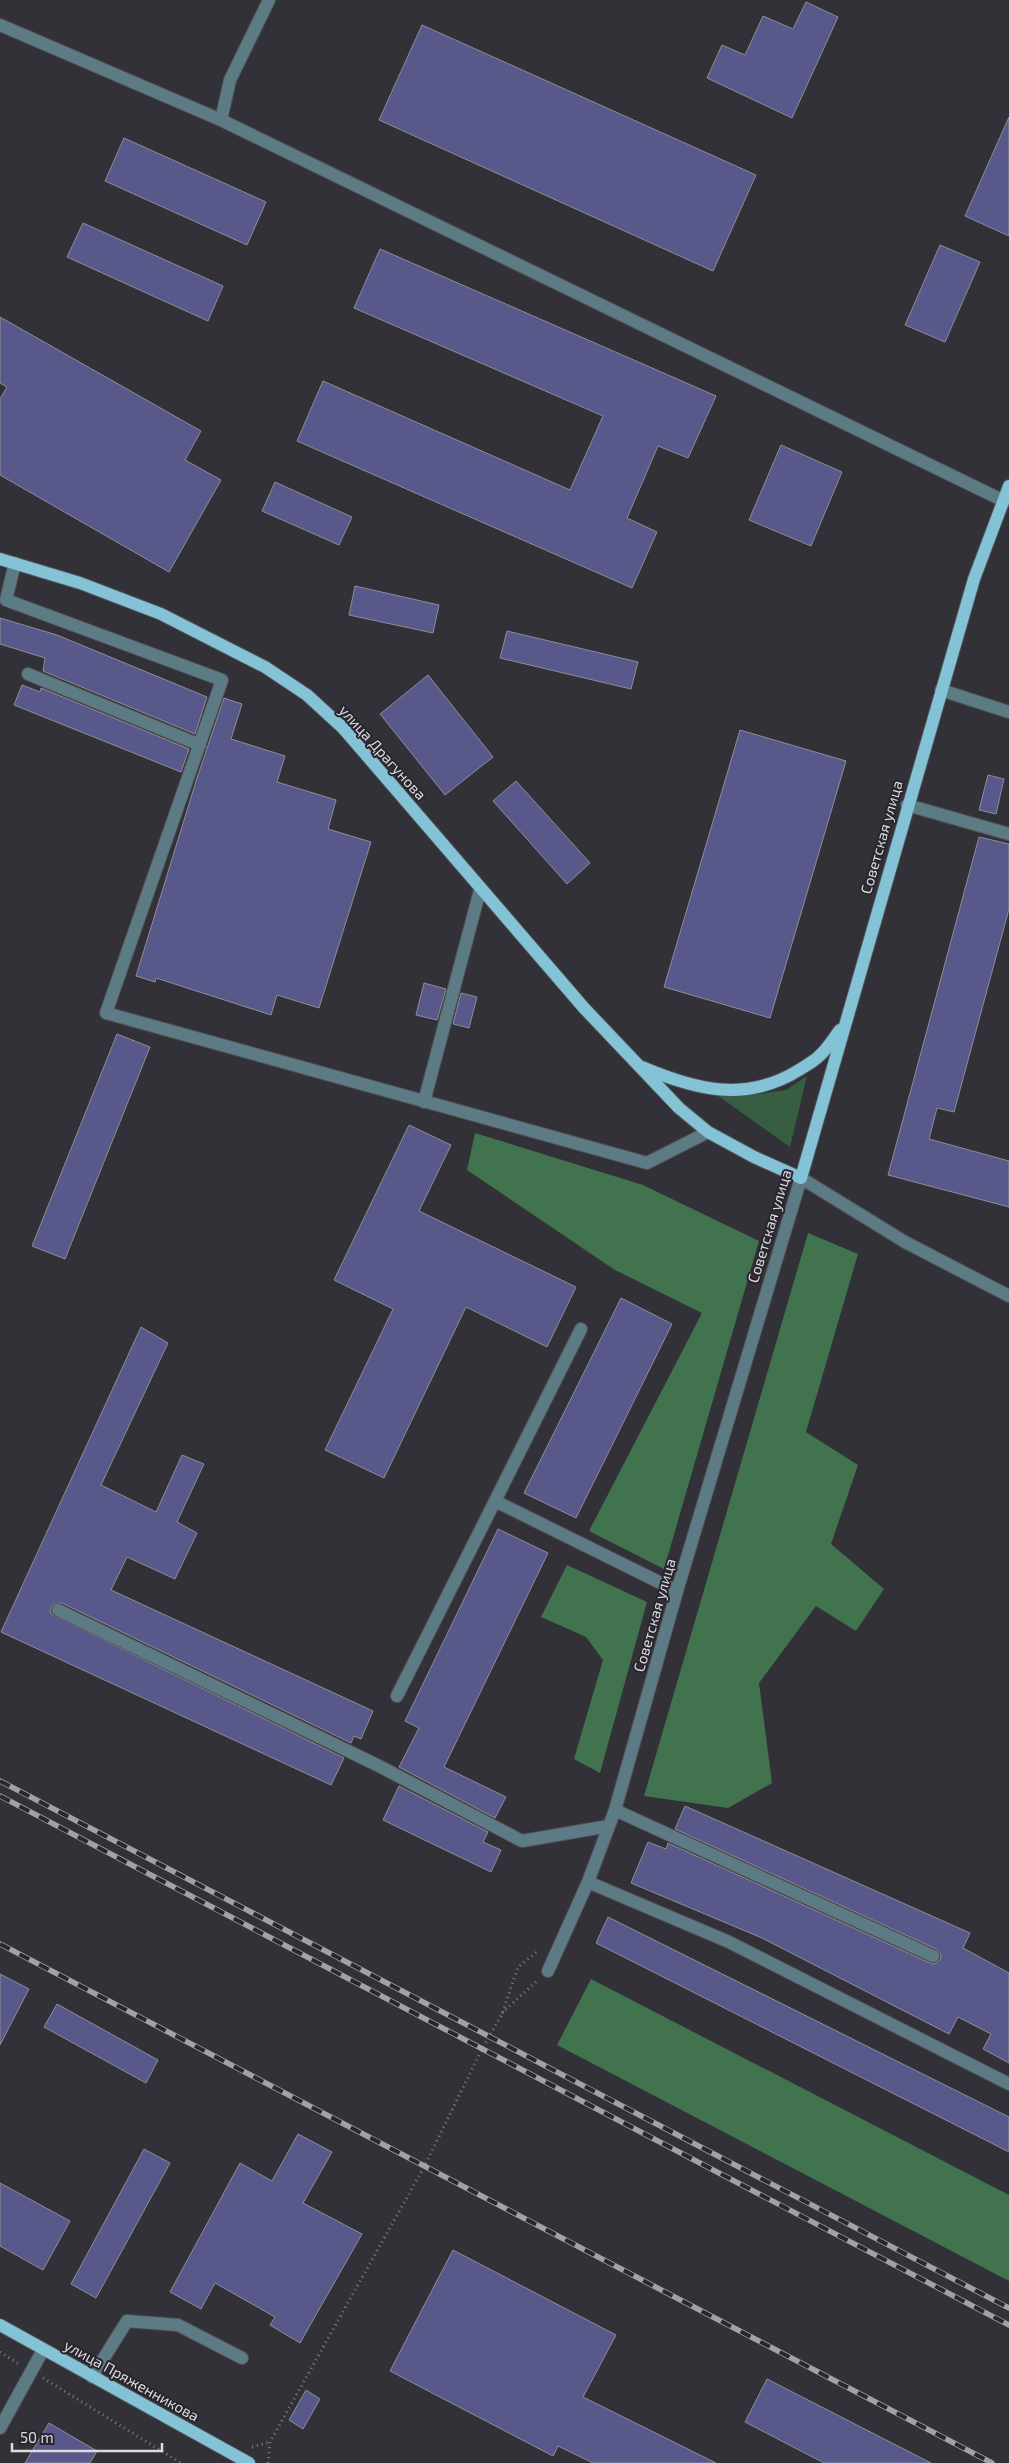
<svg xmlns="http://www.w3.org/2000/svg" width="1009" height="2463" font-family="'Exo 2',sans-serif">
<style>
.green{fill:#375e41}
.forest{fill:#40734e}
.building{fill:#58588b;stroke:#8d8e96}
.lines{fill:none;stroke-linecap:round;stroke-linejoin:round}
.minor-casing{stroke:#515056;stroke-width:14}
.major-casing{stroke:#515056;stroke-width:14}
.path{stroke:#7f7e84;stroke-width:3;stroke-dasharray:1 4;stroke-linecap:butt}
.minor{stroke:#5d7b84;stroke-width:12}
.major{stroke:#84c3d6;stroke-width:12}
.rail-casing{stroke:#a2a1a6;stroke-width:5.5}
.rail{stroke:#28272e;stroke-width:4;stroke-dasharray:11;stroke-linecap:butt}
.labels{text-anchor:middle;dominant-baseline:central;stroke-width:4;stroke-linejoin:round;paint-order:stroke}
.street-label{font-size:15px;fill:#dcdbe0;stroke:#28272e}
</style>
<rect width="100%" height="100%" fill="#323138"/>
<path class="green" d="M 807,1076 L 790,1147 L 717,1095 L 761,1094 L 786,1090 Z"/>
<path class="forest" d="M 475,1133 L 643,1185 L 759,1241 L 664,1569 L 589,1531 L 702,1313 L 615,1270 L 467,1170 Z
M 808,1233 L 858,1254 L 806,1432 L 858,1465 L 831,1544 L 884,1589 L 856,1631 L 816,1606 L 759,1683 L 772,1783 L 728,1808 L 644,1796 Z
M 567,1565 L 647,1602 L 600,1773 L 574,1759 L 603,1660 L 586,1637 L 541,1617 Z
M 591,1979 L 1009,2195 L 1009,2281 L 557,2045 Z"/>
<path class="building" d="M 806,2 L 838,17 L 792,118 L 707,78 L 722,45 L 745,55 L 763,16 L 793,29 Z
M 422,25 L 756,175 L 713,271 L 379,120 Z
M 1009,117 L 1009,236 L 965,216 Z
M 124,138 L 266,202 L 247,245 L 105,181 Z
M 83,223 L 223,286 L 208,321 L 67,257 Z
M 940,245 L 980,262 L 945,342 L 905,325 Z
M 380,249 L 716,396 L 688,458 L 658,446 L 627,518 L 657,532 L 632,588 L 297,441 L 323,381 L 570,490 L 603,416 L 354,308 Z
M 0,317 L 201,431 L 185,460 L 221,480 L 169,572 L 0,475 L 0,399 L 7,387 L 0,383 Z
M 781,445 L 842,472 L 811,546 L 749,520 Z
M 275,482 L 352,517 L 339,545 L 262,511 Z
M 355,586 L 439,605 L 433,633 L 349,615 Z
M 0,618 L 57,635 L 207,697 L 195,734 L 43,671 L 45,658 L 0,644 Z
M 507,631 L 638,662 L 631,689 L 500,658 Z
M 428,675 L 493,757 L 445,795 L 380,714 Z
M 22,685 L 40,692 L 41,688 L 189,749 L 181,772 L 14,705 Z
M 224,698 L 242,704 L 231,739 L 285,756 L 277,782 L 336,800 L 328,829 L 371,842 L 319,1008 L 277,995 L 271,1015 L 156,978 L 155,982 L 136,976 L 197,778 Z
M 740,730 L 846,761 L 770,1018 L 664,987 Z
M 988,775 L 1004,779 L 996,814 L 979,810 Z
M 516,781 L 590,863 L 567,884 L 493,801 Z
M 979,837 L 1009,844 L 1009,909 L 954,1112 L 937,1108 L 929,1139 L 1009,1161 L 1009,1207 L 888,1175 Z
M 424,983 L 446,989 L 437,1020 L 416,1015 Z
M 461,993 L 477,997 L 469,1028 L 453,1024 Z
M 117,1034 L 150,1047 L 65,1259 L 32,1246 Z
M 409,1125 L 451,1145 L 419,1211 L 576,1287 L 547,1347 L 466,1307 L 384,1478 L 325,1450 L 393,1309 L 334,1280 Z
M 621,1298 L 672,1324 L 576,1518 L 524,1493 Z
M 141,1327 L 168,1343 L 101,1485 L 156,1512 L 182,1455 L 204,1464 L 177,1522 L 197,1533 L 175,1579 L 127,1557 L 111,1590 L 373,1711 L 361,1739 L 354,1736 L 351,1743 L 62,1603 L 53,1604 L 50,1610 L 51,1614 L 344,1758 L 331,1785 L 1,1632 Z
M 498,1529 L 548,1553 L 444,1767 L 506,1797 L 495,1818 L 399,1767 L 419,1728 L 405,1721 Z
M 399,1786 L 488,1832 L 483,1842 L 501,1850 L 491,1872 L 383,1820 Z
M 685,1806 L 970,1933 L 963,1948 L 1009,1973 L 1009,2063 L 983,2049 L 991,2034 L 958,2017 L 949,2034 L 762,1938 L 631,1883 L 648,1842 L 666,1849 L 668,1843 L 930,1963 L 934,1964 L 940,1960 L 941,1955 L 936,1949 L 675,1829 Z
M 608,1917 L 1009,2117 L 1009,2152 L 596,1943 Z
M 0,1974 L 29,1989 L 0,2045 Z
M 57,2004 L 158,2060 L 146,2083 L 44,2027 Z
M 298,2134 L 332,2152 L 303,2203 L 362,2234 L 300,2343 L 270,2325 L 275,2317 L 215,2283 L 201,2309 L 170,2292 L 240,2163 L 272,2181 Z
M 144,2149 L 170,2163 L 96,2298 L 71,2284 Z
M 0,2183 L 70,2221 L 43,2270 L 0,2246 Z
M 453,2250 L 616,2335 L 583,2397 L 716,2463 L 593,2463 L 558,2446 L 553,2456 L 390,2371 Z
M 767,2379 L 931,2463 L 824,2463 L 745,2422 Z
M 306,2390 L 320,2399 L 303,2429 L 289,2420 Z
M 49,2423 L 97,2451 L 90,2463 L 25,2463 Z"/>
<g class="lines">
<g class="minor-casing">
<path id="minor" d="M 0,25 L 221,120 L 1004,501
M 221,120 L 230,80 L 269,0
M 15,563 L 6,600 L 222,680 L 106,1013 L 647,1163 L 708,1132
M 28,674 L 200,745
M 941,690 L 1009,712
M 907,805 L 1009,834
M 424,1102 L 480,890
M 495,1501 L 581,1329
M 58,1610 L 379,1766 L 522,1841 L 609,1826
M 397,1696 L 495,1501 L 677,1591
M 615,1810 L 933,1956
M 588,1882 L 729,1942 L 1009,2084
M 548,1971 L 588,1882 L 615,1810 L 677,1591 L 801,1178 L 905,1242 L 1009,1296
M 92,2377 L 127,2321 L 178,2325 L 242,2358
M 0,2428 L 43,2350"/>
</g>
<g class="major-casing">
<path id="major" d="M 0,559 L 80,583 L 161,614 L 265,667 L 307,695 L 343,728 L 584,1008 L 679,1108 L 708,1132 L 754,1157 L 801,1178 L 974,579 L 1009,486
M 642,1067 C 696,1090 746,1103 799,1070 C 805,1066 813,1062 818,1057 C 827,1050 833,1039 840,1030
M 0,2325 L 249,2463"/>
</g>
<path class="path" d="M 502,2013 L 538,1980
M 0,2352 L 19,2364
M 43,2378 L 181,2463
M 252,2447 L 270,2442
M 268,2463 L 270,2442 L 424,2167 L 482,2049 L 502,2014 L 518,1967 L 539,1950"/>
<use href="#minor" class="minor"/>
<use href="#major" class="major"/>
<g class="rail-casing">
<path id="rail" d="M 0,1781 L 1009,2308
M 0,1796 L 1009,2325
M 0,1944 L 992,2463"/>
</g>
<use href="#rail" class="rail"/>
</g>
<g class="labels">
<g class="street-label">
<text transform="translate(383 752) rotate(48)">улица Драгунова</text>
<text transform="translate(881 837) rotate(-74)">Советская улица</text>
<text transform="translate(769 1226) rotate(-73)">Советская улица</text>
<text transform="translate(654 1615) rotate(-74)">Советская улица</text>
<text transform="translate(132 2380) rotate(29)">улица Пряженникова</text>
</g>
</g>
<path d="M12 2443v8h150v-8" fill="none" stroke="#dcdbe0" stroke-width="2.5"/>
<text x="20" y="2443" font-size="15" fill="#dcdbe0" stroke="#28272e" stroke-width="4" paint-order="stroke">50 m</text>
</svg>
